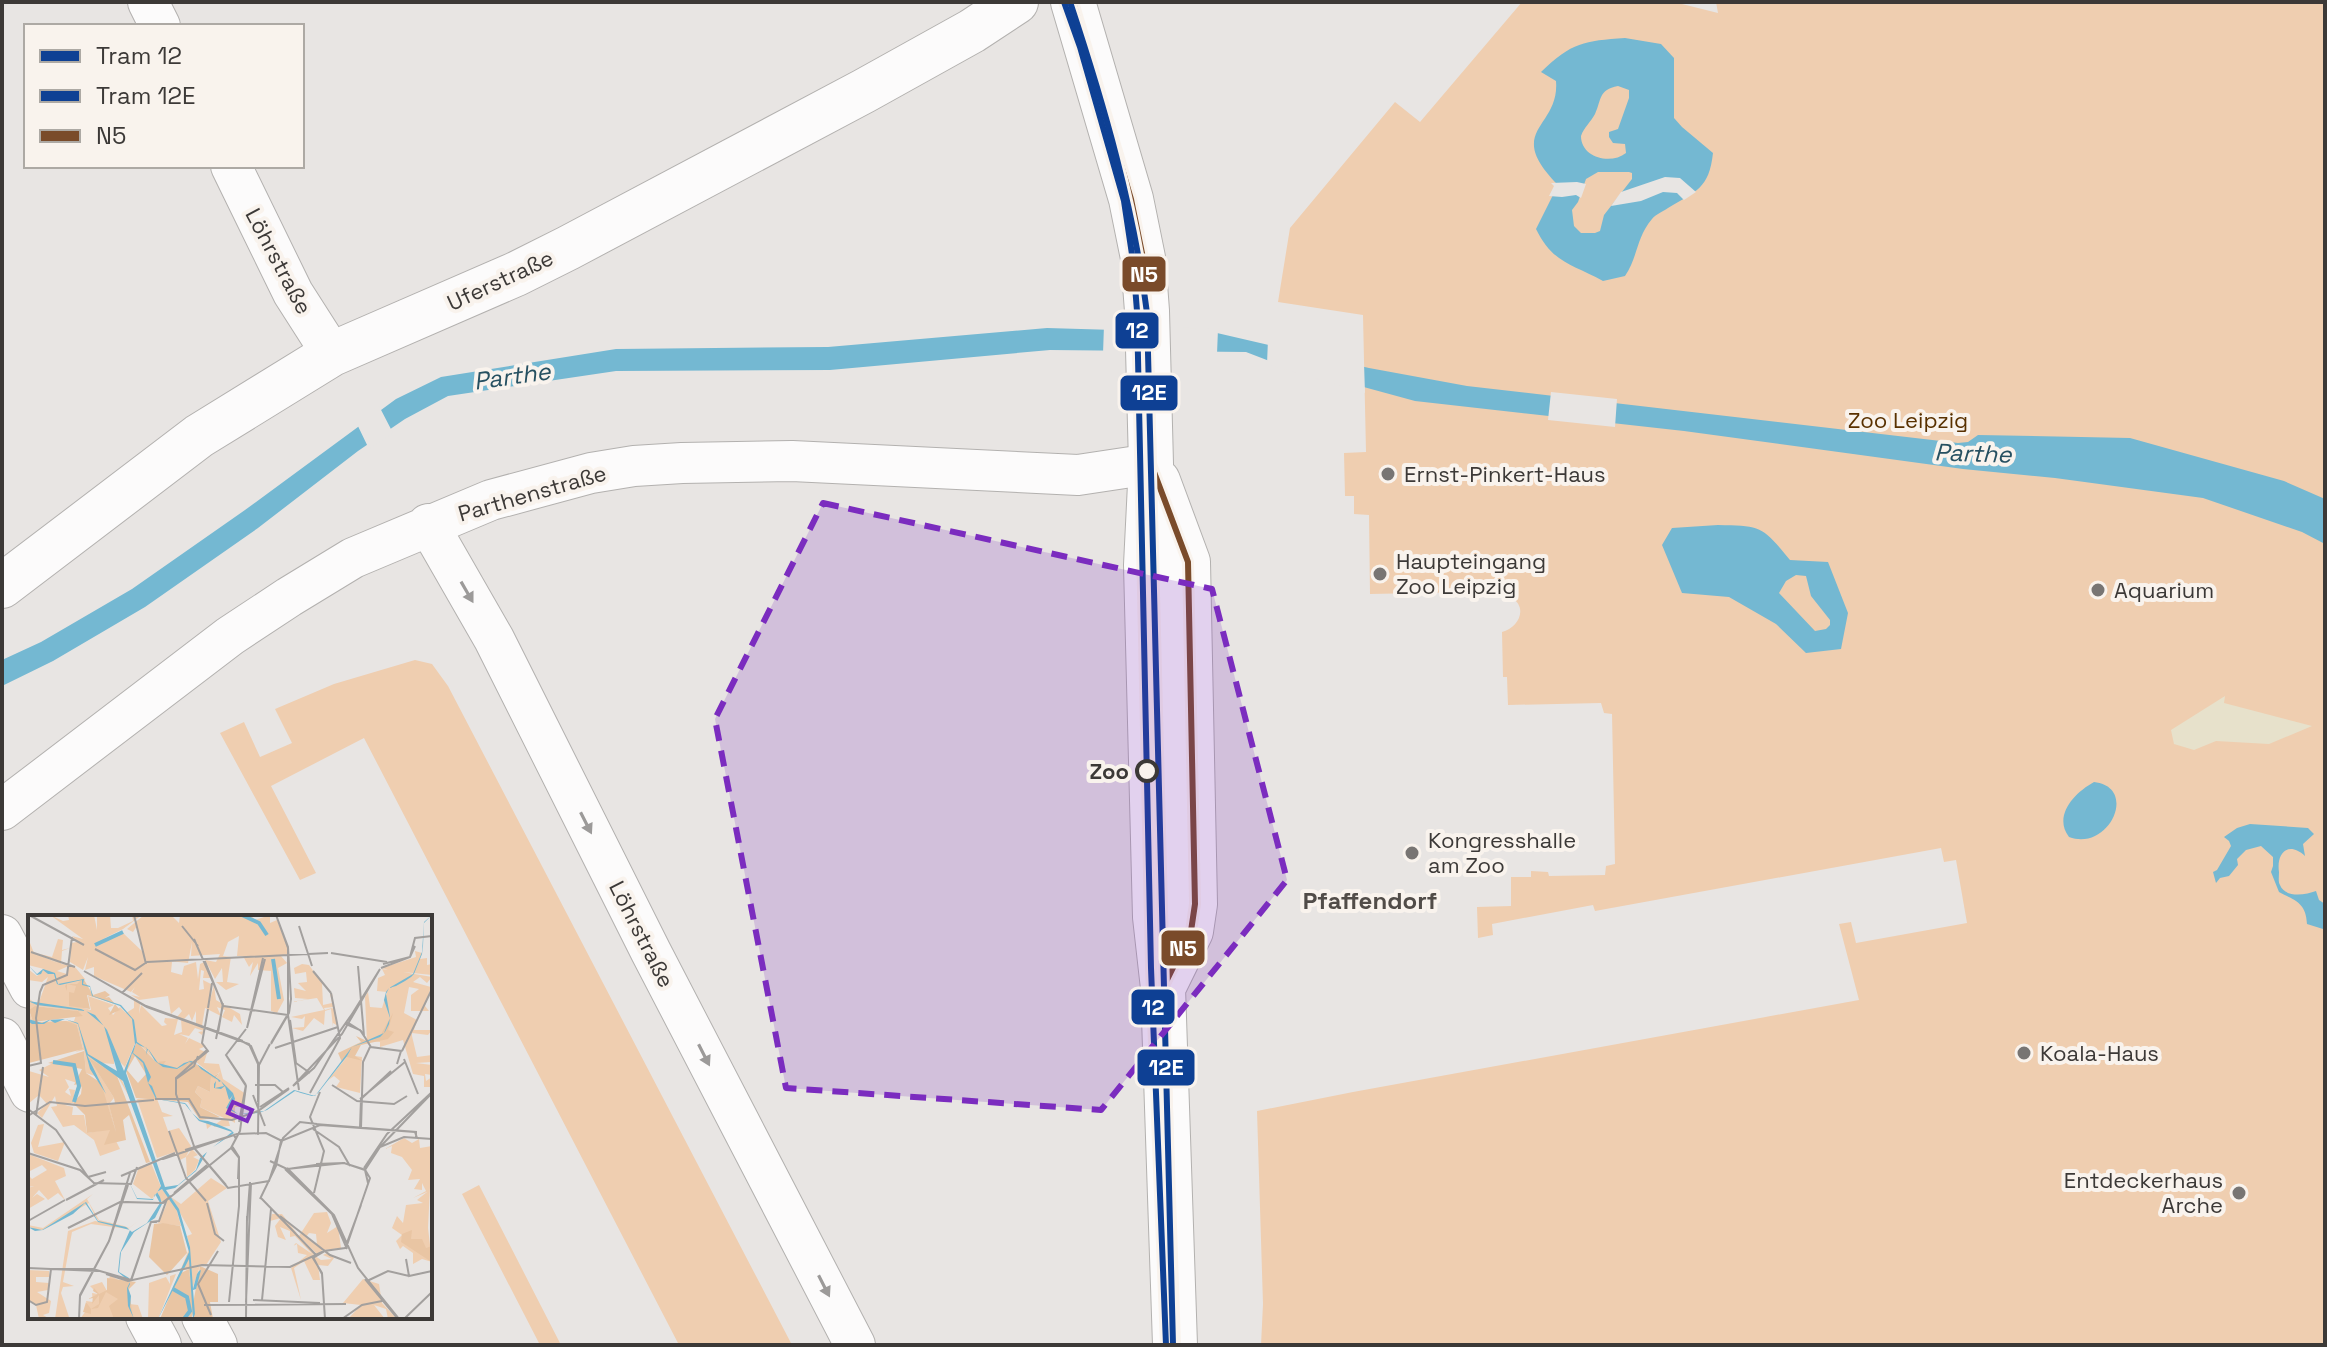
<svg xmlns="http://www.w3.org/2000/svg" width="2327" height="1347" font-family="'Space Grotesk',sans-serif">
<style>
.green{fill:#efceb0}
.sand{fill:#e7e1cb}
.water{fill:#74b8d2;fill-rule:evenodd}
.pier{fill:#e8e5e3}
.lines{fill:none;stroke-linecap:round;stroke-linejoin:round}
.street-casing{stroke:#b3b1af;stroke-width:42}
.secondary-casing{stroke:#b3b1af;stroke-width:46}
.street{stroke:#fcfbfb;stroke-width:40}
.secondary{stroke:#fcfbfb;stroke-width:44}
.bus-1-casing{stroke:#f9f3ed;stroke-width:12}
.bus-1{stroke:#7a4b2a;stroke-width:6}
.tram-1-casing{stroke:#f9f3ed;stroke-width:12}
.tram-2-casing{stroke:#f9f3ed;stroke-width:12}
.tram-1{stroke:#0e4094;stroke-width:6}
.tram-2{stroke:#0e4094;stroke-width:6}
.oneway{fill:#9c9a99}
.marked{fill:#7b2cbf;fill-opacity:0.2;stroke:#7b2cbf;stroke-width:6;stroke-dasharray:16 10;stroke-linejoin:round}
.poi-dot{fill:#787573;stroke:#f9f3ed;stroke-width:3}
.stop-dot{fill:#f9f3ed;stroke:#3c3937;stroke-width:4}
.labels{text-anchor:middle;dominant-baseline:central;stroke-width:8;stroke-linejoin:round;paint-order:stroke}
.street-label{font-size:22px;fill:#3c3937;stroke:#f9f3ed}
.park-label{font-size:22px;fill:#593100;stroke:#f9f3ed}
.poi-label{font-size:22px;fill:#3c3937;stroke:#f9f3ed;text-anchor:start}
.stop-label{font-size:22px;font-weight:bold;fill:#3c3937;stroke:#f9f3ed;text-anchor:end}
.water-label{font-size:24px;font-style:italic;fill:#265061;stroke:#f9f3ed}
.neighbourhood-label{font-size:24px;font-weight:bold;fill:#514c48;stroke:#f9f3ed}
.inset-river{fill:none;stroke:#74b8d2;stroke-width:4}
.inset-road{fill:none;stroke:#a3a09e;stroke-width:2}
.view{fill:#7b2cbf;fill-opacity:0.15;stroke:#7b2cbf;stroke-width:4}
.inset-edge{fill:none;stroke:#3c3937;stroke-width:4}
.line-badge{stroke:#f9f3ed;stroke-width:3}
.badge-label{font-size:22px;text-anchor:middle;font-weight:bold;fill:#fff}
</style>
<rect width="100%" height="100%" fill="#e8e5e3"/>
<path class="green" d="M 1522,2 L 1674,2 L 1718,13 L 1716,2 L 2325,2 L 2325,1345 L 1261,1345 L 1263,1304 L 1257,1111 L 1353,1092 L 1859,1000 L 1839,924 L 1851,922 L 1856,943 L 1967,923 L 1956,860 L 1944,862 L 1941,848 L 1595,911 L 1593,905 L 1492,924 L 1493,935 L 1478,938 L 1477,907 L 1511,906 L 1511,877 L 1531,877 L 1531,871 L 1548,872 L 1549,876 L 1605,875 L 1606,866 L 1615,864 L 1612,714 L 1604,713 L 1601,703 L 1508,705 L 1507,677 L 1503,677 L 1502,632 C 1518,628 1529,608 1511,597 C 1501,591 1482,595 1471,596 L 1470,592 L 1370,594 L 1369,515 L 1354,514 L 1354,496 L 1345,496 L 1344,453 L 1366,452 L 1363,315 L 1278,302 L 1290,228 L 1395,102 L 1420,122 Z
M 415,660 L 432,664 L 448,686 L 792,1345 L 679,1345 L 364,738 L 271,786 L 316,873 L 300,880 L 220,733 L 244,722 L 260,757 L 292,743 L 275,709 L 334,684 Z
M 479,1185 L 561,1345 L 540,1345 L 462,1194 Z"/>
<path class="sand" d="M 2225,696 L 2224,703 L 2312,726 L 2269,744 L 2216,741 L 2194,750 L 2174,744 L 2171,730 Z"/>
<path class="water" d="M 1625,38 L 1661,44 L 1674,58 L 1674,118 L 1682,127 L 1713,153 C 1709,189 1696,191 1668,208 C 1662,212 1656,214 1652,219 C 1636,238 1638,257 1625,276 L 1603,281 C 1573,264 1553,264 1536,229 L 1558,185 C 1503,129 1560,129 1556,81 L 1541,72 C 1572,42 1584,41 1625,38 ZM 1618,86 L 1629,90 L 1629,98 L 1618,129 L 1609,132 L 1609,137 L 1613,143 L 1625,144 L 1626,153 C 1611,165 1581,158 1581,136 C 1584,127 1591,122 1595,114 C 1602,99 1598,90 1618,86 ZM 1598,172 L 1629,172 L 1632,173 L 1632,179 L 1604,215 L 1600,231 L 1595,233 L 1581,233 L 1574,226 L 1572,210 L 1578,202 L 1586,179 Z
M 1047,328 L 1217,333 L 1369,368 L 1467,386 L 1958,443 L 1968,442 L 1978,435 L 2130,438 L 2284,481 L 2325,499 L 2325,544 L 2302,532 L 2203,498 L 2055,478 L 1963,469 L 1684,431 L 1415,401 L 1272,362 L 1246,352 L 1050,350 L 830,370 L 616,371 L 448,396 L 405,419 L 358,451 L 258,528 L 145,607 L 53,661 L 2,686 L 2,660 L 41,642 L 132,589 L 245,510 L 396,399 L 441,377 L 616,349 L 828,347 Z
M 1718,525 C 1762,526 1762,526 1790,560 L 1828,562 L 1848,613 L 1841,649 L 1806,653 L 1776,624 L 1729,597 L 1682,593 L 1662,545 L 1672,528 ZM 1796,575 L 1806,576 L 1811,596 L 1830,620 L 1830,625 L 1826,629 L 1815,631 L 1779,593 L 1786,581 Z
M 2094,782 C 2139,787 2109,852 2069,837 C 2053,816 2074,793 2094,782 Z
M 2250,824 L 2308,828 L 2314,834 L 2303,844 L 2305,856 C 2289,841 2276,852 2279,872 C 2279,876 2278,882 2280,885 C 2285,898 2305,895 2316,891 L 2319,900 L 2325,904 L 2325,926 L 2323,929 L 2307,924 C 2306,903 2296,901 2279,892 L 2271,872 L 2273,866 L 2273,857 L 2261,846 L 2246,850 L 2237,859 L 2238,865 L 2229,876 L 2220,878 L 2216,883 L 2213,872 L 2217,870 L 2231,846 L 2229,841 L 2224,837 L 2237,828 Z"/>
<path class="pier" d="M 1665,177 L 1680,178 L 1696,192 L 1684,200 L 1677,193 L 1663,192 L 1641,201 L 1611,206 L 1621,192 Z
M 1577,182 L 1586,184 L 1581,198 L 1576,195 L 1562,197 L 1549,196 L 1554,186 L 1551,183 Z
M 1104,325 L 1218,329 L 1217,354 L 1103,354 Z
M 1268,339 L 1364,363 L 1365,393 L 1267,364 Z
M 1551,392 L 1617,399 L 1615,427 L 1548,420 Z
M 379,406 L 393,433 L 369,449 L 356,422 Z"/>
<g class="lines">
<g class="street-casing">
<path id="street" d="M 148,2 L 160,26
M 231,166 L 293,293 L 332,354
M 428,524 L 494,639 L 651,952 L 855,1345
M 2,810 L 230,636 L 289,597 L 353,558 L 491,500 L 591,473 L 634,466 L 682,463 L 792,461 L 1078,475 L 1151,464
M 2,935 L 30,988
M 2,1038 L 30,1092
M 146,1317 L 161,1345
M 202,1317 L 217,1345"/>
</g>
<g class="secondary-casing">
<path id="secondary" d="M 1073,2 L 1131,199 L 1143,258 L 1147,311 L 1151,464 L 1146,565 L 1155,917 L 1163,988 L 1175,1345
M 1158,481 L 1188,562 L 1195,904 L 1191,931 L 1163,988
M 2,586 L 199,436 L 332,354 L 516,274 L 568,248 L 864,91 L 972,31 L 1016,2"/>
</g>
<use href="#street" class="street"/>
<use href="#secondary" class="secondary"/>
<g class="bus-1-casing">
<path id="bus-1" d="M 1073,2 L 1131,199 L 1143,258 L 1147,311 L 1151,464 L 1188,562 L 1195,904 L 1191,931 L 1163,988 L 1175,1345"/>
</g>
<use href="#bus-1" class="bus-1"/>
<g class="tram-1-casing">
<path id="tram-1" d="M 1064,2 L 1080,47 L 1124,201 L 1133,261 L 1137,311 L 1151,968 L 1166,1345"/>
</g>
<g class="tram-2-casing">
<path id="tram-2" d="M 1071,5 C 1104,105 1134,208 1147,313 L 1173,1345"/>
</g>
<use href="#tram-1" class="tram-1"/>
<use href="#tram-2" class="tram-2"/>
</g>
<defs><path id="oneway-solid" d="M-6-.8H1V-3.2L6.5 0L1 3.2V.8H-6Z" transform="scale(2)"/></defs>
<g class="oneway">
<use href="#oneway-solid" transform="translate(467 592) rotate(60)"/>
<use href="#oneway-solid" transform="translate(586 823) rotate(63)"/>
<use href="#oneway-solid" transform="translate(704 1055) rotate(63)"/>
<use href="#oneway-solid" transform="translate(824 1286) rotate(63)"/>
</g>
<path class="marked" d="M 823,503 L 1212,589 L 1287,880 L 1101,1110 L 786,1088 L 715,719 Z"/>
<g class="poi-dot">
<circle cx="1388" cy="474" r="8"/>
<circle cx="1380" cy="574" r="8"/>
<circle cx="2098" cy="590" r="8"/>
<circle cx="1412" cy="853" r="8"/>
<circle cx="2024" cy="1053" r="8"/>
<circle cx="2239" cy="1193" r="8"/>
</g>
<circle class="stop-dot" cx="1147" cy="771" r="10"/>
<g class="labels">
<g class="street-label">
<text transform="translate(279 261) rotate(62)">Löhrstraße</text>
<text transform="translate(500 280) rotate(-25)">Uferstraße</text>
<text transform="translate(532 493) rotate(-16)">Parthenstraße</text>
<text transform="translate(642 934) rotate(63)">Löhrstraße</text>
</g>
<g class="park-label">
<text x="1908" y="420">Zoo Leipzig</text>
</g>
<g class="poi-label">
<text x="1404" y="474">Ernst-Pinkert-Haus</text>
<text x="1396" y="561">Haupteingang<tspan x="1396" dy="25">Zoo Leipzig</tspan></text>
<text x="2114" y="590">Aquarium</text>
<text x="1428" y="840">Kongresshalle<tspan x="1428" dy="25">am Zoo</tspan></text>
<text x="2040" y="1053">Koala-Haus</text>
<text x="2223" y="1180" text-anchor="end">Entdeckerhaus<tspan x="2223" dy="25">Arche</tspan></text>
</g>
<g class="stop-label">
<text x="1129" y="771">Zoo</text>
</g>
<g class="water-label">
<text transform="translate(512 376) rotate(-8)">Parthe</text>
<text transform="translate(1973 453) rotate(2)">Parthe</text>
</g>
<g class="neighbourhood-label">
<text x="1370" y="900">Pfaffendorf</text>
</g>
</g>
<g transform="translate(28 915)">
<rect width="404" height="404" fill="#e8e5e3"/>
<path d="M 22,0 L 35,6 L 41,5 L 40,0 L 66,0 L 69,15 L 69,0 L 82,0 L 83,13 L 90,13 L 105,6 L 104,0 L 114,0 L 95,14 L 75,24 L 95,18 L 115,37 L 109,11 L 105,17 L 99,14 L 116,0 L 143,0 L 151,8 L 152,0 L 223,0 L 227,5 L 242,0 L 242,8 L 249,5 L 259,31 L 260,40 L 253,41 L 259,48 L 250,53 L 256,85 L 249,98 L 243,96 L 243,56 L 230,55 L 230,48 L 222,61 L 225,47 L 221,52 L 215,41 L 209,41 L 211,21 L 200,27 L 195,41 L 203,42 L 199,67 L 211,69 L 198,75 L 188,67 L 195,67 L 194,53 L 187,64 L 177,45 L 188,47 L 192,39 L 163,41 L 164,27 L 160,48 L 131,45 L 144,47 L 143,57 L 154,60 L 156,51 L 168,47 L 170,64 L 172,49 L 176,47 L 184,63 L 175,63 L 176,56 L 173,55 L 171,75 L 176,74 L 175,65 L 183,69 L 181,89 L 186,70 L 188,85 L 212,99 L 214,110 L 206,100 L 204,107 L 194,102 L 197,95 L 189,92 L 193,101 L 177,93 L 174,111 L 168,108 L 168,96 L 164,106 L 161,99 L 156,104 L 152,103 L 144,100 L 149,102 L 154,96 L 151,92 L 143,99 L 140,81 L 111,85 L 103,80 L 112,82 L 104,77 L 107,72 L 103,77 L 66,61 L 66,52 L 57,55 L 60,42 L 55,55 L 42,47 L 43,28 L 49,27 L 44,21 L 55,24 ZM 30,24 L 35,25 L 34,35 L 42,33 L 34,36 L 33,49 L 43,50 L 29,56 L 39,59 L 41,52 L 47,52 L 57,64 L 45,90 L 63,95 L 60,81 L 86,90 L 80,93 L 85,100 L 92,92 L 98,98 L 106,93 L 106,85 L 112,89 L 111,99 L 113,90 L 134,111 L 139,110 L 136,107 L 137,103 L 150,104 L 146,120 L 154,117 L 153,105 L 177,113 L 174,120 L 170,117 L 176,116 L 167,113 L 161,121 L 151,119 L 160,123 L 157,129 L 161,123 L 178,131 L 171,134 L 179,138 L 176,148 L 191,149 L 195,164 L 218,179 L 213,192 L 207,192 L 207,208 L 200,204 L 202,211 L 186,212 L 185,209 L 179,214 L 178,207 L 188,209 L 196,203 L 172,192 L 174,184 L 167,177 L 170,171 L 182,177 L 183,161 L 188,163 L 192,157 L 186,161 L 168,147 L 158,156 L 154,151 L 161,146 L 154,150 L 149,156 L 129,147 L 108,126 L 97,152 L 86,141 L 86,149 L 72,148 L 93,163 L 103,185 L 90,162 L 61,143 L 86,183 L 81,189 L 88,217 L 78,186 L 72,187 L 70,162 L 58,158 L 56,135 L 47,137 L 55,133 L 49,110 L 0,107 L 0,83 L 10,90 L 20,62 L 14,67 L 0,65 L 0,54 L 9,61 L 16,54 L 0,50 L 0,31 L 2,28 L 6,38 L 30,48 L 12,39 L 24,42 ZM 9,91 L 48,96 L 49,97 L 46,106 L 5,107 L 1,96 ZM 387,36 L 394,38 L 392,44 L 399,43 L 399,50 L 404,49 L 404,60 L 375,57 L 404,62 L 399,68 L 392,62 L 385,67 L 403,72 L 397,91 L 401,96 L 383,96 L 383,80 L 391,74 L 381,72 L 376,98 L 389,105 L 386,115 L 404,115 L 400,120 L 384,118 L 384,121 L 389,142 L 404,140 L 403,147 L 388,148 L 404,150 L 404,160 L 397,159 L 398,166 L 404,162 L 404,172 L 396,172 L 396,161 L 385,159 L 375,125 L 352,132 L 352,127 L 339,126 L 337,82 L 340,77 L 342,92 L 354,93 L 359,77 L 349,76 L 350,63 L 357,60 L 354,54 L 360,55 L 354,53 L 388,42 ZM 274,49 L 281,50 L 294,68 L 295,90 L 304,88 L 302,79 L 304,78 L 306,92 L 296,93 L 297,95 L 304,93 L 306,94 L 310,111 L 305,108 L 305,112 L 303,94 L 297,96 L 296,110 L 286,103 L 275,116 L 264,113 L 276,112 L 277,101 L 274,104 L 263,102 L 296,95 L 289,83 L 263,87 L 280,84 L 267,83 L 266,73 L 278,76 L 270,68 L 279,67 L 278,57 L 267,59 L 266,53 ZM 327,141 L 334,142 L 332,178 L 308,172 L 312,166 L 306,161 L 299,166 L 319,142 ZM 25,148 L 47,152 L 49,168 L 37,164 L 41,172 L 37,177 L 43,181 L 41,174 L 47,175 L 45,188 L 37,190 L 45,192 L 44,200 L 56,200 L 59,218 L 82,214 L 92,234 L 72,241 L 66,225 L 46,210 L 35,212 L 23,192 L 29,191 L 27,181 L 14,203 L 9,198 L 19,189 L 11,180 L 0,189 L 1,156 L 21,162 L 11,155 ZM 124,171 L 134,197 L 145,201 L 135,202 L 140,216 L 151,213 L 163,231 L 158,242 L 164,234 L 170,240 L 165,242 L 171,245 L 167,255 L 159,262 L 158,242 L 152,245 L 147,237 L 129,243 L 109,184 L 126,183 L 118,181 ZM 16,209 L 10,232 L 37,227 L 30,246 L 6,238 L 3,228 L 10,210 ZM 376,223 L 384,228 L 391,224 L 392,233 L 404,231 L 400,313 L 404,347 L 394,344 L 385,349 L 385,338 L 375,331 L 372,334 L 368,326 L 374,320 L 364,313 L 369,301 L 375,308 L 378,290 L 395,288 L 389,285 L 399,277 L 385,283 L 398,276 L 394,268 L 394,275 L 386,274 L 392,264 L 380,265 L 384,255 L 374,242 L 363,238 L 364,231 L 357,234 ZM 0,239 L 36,253 L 38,261 L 27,266 L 37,285 L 30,278 L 20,285 L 11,275 L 4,283 L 9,279 L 17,284 L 0,294 L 0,273 L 6,271 L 0,272 L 0,260 L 4,264 L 19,255 L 14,250 L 0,257 ZM 123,248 L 133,272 L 124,284 L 105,269 L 111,252 ZM 183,263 L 199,273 L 180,286 L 193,327 L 178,350 L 172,351 L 163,378 L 161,354 L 152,356 L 162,332 L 159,321 L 164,319 L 143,282 L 153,289 ZM 134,274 L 148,293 L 153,311 L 130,308 L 138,291 L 139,285 L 134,287 L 128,278 ZM 65,279 L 59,284 L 71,305 L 96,311 L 101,313 L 110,306 L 100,314 L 63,309 L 44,317 L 35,367 L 46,371 L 35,372 L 33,378 L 41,402 L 40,404 L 27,404 L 40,316 L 67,306 L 72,307 L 68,303 L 61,288 L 14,315 L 5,314 L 0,310 L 15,313 ZM 299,297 L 303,308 L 299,318 L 310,311 L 313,333 L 296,335 L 289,329 L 288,319 L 281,318 L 278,322 L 295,335 L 289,339 L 271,321 L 287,340 L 286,341 L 267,321 L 262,322 L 262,316 L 252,312 L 258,325 L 250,322 L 247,311 L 253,303 L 242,306 L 244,299 L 254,299 L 271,321 L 286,298 ZM 268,328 L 293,345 L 304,344 L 295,340 L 299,338 L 306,343 L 300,351 L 290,350 L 292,365 L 285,365 L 276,346 L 266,353 L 273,385 L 263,353 L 279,340 L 270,338 L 269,329 L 265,331 ZM 0,355 L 21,356 L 22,362 L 8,362 L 8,367 L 21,368 L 20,375 L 9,377 L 23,386 L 21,398 L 15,400 L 22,404 L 11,404 L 8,390 L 0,385 ZM 148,359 L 130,404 L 120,404 L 121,368 L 138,362 L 142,369 L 142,361 ZM 82,360 L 100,371 L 101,389 L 110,390 L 115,404 L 52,404 L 60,393 L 58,386 L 65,387 L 64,378 L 70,379 L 62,371 L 74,367 L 79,376 ZM 335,364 L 351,369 L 354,388 L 369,404 L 360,404 L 358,394 L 346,390 L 357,404 L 320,404 L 333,390 L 315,388 Z" fill="#efceb0" fill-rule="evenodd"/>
<path d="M 55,63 L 65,80 L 77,76 L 82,80 L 77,83 L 81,82 L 92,95 L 81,100 L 87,89 L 59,80 L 62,94 L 41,91 L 41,77 L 46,78 L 48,71 L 39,69 L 39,76 L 37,71 L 39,69 L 49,69 ZM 7,91 L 50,96 L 55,101 L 5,107 L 1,95 ZM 365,98 L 360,115 L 366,117 L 360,124 L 333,130 L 327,141 L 335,146 L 319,142 L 314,147 L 310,138 L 333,127 L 328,121 L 339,126 L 352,121 ZM 38,106 L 49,110 L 55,134 L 1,148 L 0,108 ZM 109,127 L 128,147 L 138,146 L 134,151 L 150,154 L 162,145 L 186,161 L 191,158 L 187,164 L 183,162 L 182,177 L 170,171 L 167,177 L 174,184 L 172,192 L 192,202 L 172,205 L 160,187 L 108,183 L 97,153 ZM 107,141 L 118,159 L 110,168 L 99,155 ZM 56,136 L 58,158 L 73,168 L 88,217 L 81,190 L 87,188 L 86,183 L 60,142 L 89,161 L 122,247 L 118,248 L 101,200 L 95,205 L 98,225 L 76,230 L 82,215 L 59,218 L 57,200 L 45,188 L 53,179 L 54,171 L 50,178 L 50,169 L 46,170 L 54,154 L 20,148 ZM 135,308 L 152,311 L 159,338 L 139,360 L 121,342 L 126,309 ZM 384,315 L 383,324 L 394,324 L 398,333 L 404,331 L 402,346 L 373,327 L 374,319 ZM 172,351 L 190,359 L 190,387 L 182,387 L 185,404 L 165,404 L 165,398 L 163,404 L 132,404 L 151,359 L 161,354 L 165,389 ZM 79,363 L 108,367 L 101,374 L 105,404 L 86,404 L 81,391 L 90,384 L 78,377 L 70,393 L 63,394 L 63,399 L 55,397 L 58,387 L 63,394 L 71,389 L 71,380 L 64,389 L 65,383 L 60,384 L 70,379 L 65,376 L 66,373 L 71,379 L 79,375 Z" fill="#e9c5a3" fill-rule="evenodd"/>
<path d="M 404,0 L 396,8 L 395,31 L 394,39 L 386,59 L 383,62 L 377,66 L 368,71 L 361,73 L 358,79 L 362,102 L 361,109 L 357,117 L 352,122 L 324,132 L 319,141 L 290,178 L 286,181 L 284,181 L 273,178 L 267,176 L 239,195 L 231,198 L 210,199 L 198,193 L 205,180 L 201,185 L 197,171 L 193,174 L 186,173 L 186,169 L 188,166 L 187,173 L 196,171 L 193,166 L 191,167 L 190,165 L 173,154 L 169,149 L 161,147 L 149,154 L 135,152 L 127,146 L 120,134 L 118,140 L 119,133 L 113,131 L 108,128 L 105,138 L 113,144 L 116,147 L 123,162 L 120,168 L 124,171 L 129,184 L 157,188 L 159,190 L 164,198 L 172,205 L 180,206 L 189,209 L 203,215 L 206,218 L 185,232 L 204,217 L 171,206 L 164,198 L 157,189 L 128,184 L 120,168 L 115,148 L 104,138 L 98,158 L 137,272 L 150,270 L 168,255 L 172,243 L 179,237 L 168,256 L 147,273 L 138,275 L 151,294 L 162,332 L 165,374 L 169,359 L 171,356 L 173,355 L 168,374 L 165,375 L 167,399 L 165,404 L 161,344 L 130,404 L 161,337 L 149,296 L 134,274 L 129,277 L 132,282 L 134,289 L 127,303 L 106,317 L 93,337 L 91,357 L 101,363 L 102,369 L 100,373 L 103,381 L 102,392 L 106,404 L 100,391 L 99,373 L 102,367 L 90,357 L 92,338 L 102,315 L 70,307 L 57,288 L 45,299 L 15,315 L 7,316 L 0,312 L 14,315 L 58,287 L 70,306 L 98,312 L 104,317 L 119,308 L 132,288 L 127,279 L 125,285 L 109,284 L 99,263 L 78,179 L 62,154 L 50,109 L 37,104 L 27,108 L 25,107 L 22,105 L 16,109 L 4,109 L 1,107 L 0,104 L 14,108 L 21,105 L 37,104 L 50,108 L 60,139 L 89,156 L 76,111 L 58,96 L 9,90 L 0,86 L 53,94 L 67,100 L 79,115 L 96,156 L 107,129 L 104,104 L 92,91 L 64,81 L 62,72 L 54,70 L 54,65 L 32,70 L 29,69 L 28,66 L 26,59 L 20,59 L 15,55 L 13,59 L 9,60 L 0,50 L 9,59 L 15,54 L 27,58 L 30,69 L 56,64 L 55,69 L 62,71 L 65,81 L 93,90 L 106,105 L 109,127 L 121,135 L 130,148 L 149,153 L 156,148 L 163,146 L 166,147 L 193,166 L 205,178 L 207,184 L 202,193 L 210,199 L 236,196 L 266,175 L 287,181 L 324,132 L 356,118 L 362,103 L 356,85 L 358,77 L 361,73 L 385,59 L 394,37 L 396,7 ZM 59,140 L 95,166 L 133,271 L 125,284 L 109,283 L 99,263 L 78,179 Z" fill="#74b8d2" fill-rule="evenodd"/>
<path class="inset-river" d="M 214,0 L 231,8 L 239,20M 67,30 L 95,17M 245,44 L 251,84M 25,147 L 46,150 L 51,171 L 46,187M 145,374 L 159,382 L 162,396 L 156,404"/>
<path class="inset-road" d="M 1,0 L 56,30M 106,0 L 118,49M 248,0 L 260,33 L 260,100M 154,11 L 170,31M 271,11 L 284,51M 166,24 L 195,90 L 188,124M 67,34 L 107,55 L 119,47 L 300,38M 3,37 L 47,52M 303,38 L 359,47M 176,44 L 195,91M 355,49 L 382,42 L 387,23 L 404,21M 330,51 L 336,121M 353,53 L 382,42 L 387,31M 56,56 L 118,91 L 215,126M 285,56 L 303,78M 70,64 L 119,92 L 221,129 L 230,149 L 230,187M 94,78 L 114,58M 195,91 L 260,100M 180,93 L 184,68M 260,100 L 271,175M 321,104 L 352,54M 262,105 L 268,148 L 282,158M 319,107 L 333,116 L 343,132 L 373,136 L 369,149M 318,109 L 332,115 L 338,124M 219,113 L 235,43M 219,113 L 237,44M 190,118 L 195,88M 210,124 L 223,131 L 231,150M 243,128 L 260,99M 243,129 L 261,98 L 263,84 L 260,32 L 248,0M 342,132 L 374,136M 247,133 L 310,112M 179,135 L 148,163 L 148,179 L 167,234 L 198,270M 374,136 L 404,74M 170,141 L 166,151 L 148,164 L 148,179 L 167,234 L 200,273 L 241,266 L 255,223 L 272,207 L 289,209M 376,144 L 390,179M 169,145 L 180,136 L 174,128 L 180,94M 0,151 L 13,148 L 8,103 L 12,77 L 15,70 L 39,60 L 44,22M 218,170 L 198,140 L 218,114M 227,170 L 247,170 L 255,177M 304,170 L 329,186 L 366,189 L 379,181M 265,171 L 286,153 L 324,99M 265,171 L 314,119 L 352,54M 282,178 L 312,123 L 303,78M 225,180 L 237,211M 127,184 L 161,184 L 172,202 L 204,205 L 230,196 L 261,174M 332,184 L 377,147M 232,192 L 261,173M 0,194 L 28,215 L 60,262 L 78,257M 0,201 L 22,187 L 57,191 L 126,185M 8,201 L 15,152M 211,207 L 218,170M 287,209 L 388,217 L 388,223M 332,213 L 333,184 L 363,156M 333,213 L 335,147 L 342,132M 285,214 L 311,232 L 322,251M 141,216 L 158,263 L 178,286M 212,216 L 218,171 L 198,140 L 218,114M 230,220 L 231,150 L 242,129M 204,231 L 211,242 L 210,264M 351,233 L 404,178M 157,235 L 206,220 L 208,224M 0,238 L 52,255 L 66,268M 135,244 L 209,219 L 238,218 L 254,226M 242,246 L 259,254 L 316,248 L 338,255M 288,249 L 316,248 L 337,255 L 340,268M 259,253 L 306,300 L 330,353 L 371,404M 336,253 L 359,219 L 404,177M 257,254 L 304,299 L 319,334M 260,254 L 294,249M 337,255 L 352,232 L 376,222 L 404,224M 93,261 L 147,238M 65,268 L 103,269 L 109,252M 146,278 L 179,250M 286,278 L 296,236 L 282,202 L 292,177M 232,282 L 268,319M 232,284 L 248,251 L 253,226 L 292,210 L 387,217 L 389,223M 38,285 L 70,268M 38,285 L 76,265M 97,287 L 134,288 L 143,281M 179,288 L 187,319 L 196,326M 331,295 L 341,266M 331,295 L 342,263 L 336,253M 252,301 L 302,340 L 323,348M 0,306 L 37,285M 0,306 L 37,285M 219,306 L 222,267M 40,313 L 92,287 L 135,288 L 203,233M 266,317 L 289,341M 318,333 L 331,295M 285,342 L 294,359 L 297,404M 378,344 L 381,361 L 404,356M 0,353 L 69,356M 78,359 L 100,366 L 174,350 L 262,352 L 296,336 L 317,333 L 333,290M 337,364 L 370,404M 103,366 L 123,307 L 129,307M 339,366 L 360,356 L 381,361 L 404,356M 0,385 L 8,390 L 19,387 L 23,354 L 65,354 L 103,365 L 123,307 L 131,306 L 139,284M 225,385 L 292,388M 234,385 L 243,294M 201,387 L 211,291 L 211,243 L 203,233 L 212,216M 218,387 L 223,268M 176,390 L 318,389M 183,400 L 170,369 L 190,336M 51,404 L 52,381 L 81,326 L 100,270M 51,404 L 52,380 L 81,326 L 102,258M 218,404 L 219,301M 297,404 L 294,358 L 285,343 L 297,336M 314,404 L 334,390 L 354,386M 376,404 L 404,377"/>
<path class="view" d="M 205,187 L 224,195 L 219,206 L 200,198 Z"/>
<rect width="404" height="404" class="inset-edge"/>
</g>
<g class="line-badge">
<rect x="1121" y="255" width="46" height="38" rx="8" fill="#7a4b2a"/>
<rect x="1114" y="311" width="46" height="39" rx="8" fill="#0e4094"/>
<rect x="1119" y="374" width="60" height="38" rx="8" fill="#0e4094"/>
<rect x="1160" y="929" width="46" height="38" rx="8" fill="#7a4b2a"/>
<rect x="1130" y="988" width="46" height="38" rx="8" fill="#0e4094"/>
<rect x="1136" y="1048" width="60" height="39" rx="8" fill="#0e4094"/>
</g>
<g class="badge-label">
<text x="1144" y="282">N5</text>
<text x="1137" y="338">12</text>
<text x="1149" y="400">12E</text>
<text x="1183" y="956">N5</text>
<text x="1153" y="1015">12</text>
<text x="1166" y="1075">12E</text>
</g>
<rect width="2327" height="1347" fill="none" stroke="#3c3937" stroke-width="8"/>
<rect x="24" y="24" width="280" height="144" fill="#f9f3ed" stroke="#ada9a4" stroke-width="2"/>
<rect x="40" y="50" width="40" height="12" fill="#0e4094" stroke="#ada9a4" stroke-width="2"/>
<text x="96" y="64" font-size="24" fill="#3c3937">Tram 12</text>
<rect x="40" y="90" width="40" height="12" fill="#0e4094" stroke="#ada9a4" stroke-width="2"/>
<text x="96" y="104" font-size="24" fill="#3c3937">Tram 12E</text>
<rect x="40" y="130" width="40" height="12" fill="#7a4b2a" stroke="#ada9a4" stroke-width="2"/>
<text x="96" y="144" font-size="24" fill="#3c3937">N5</text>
</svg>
